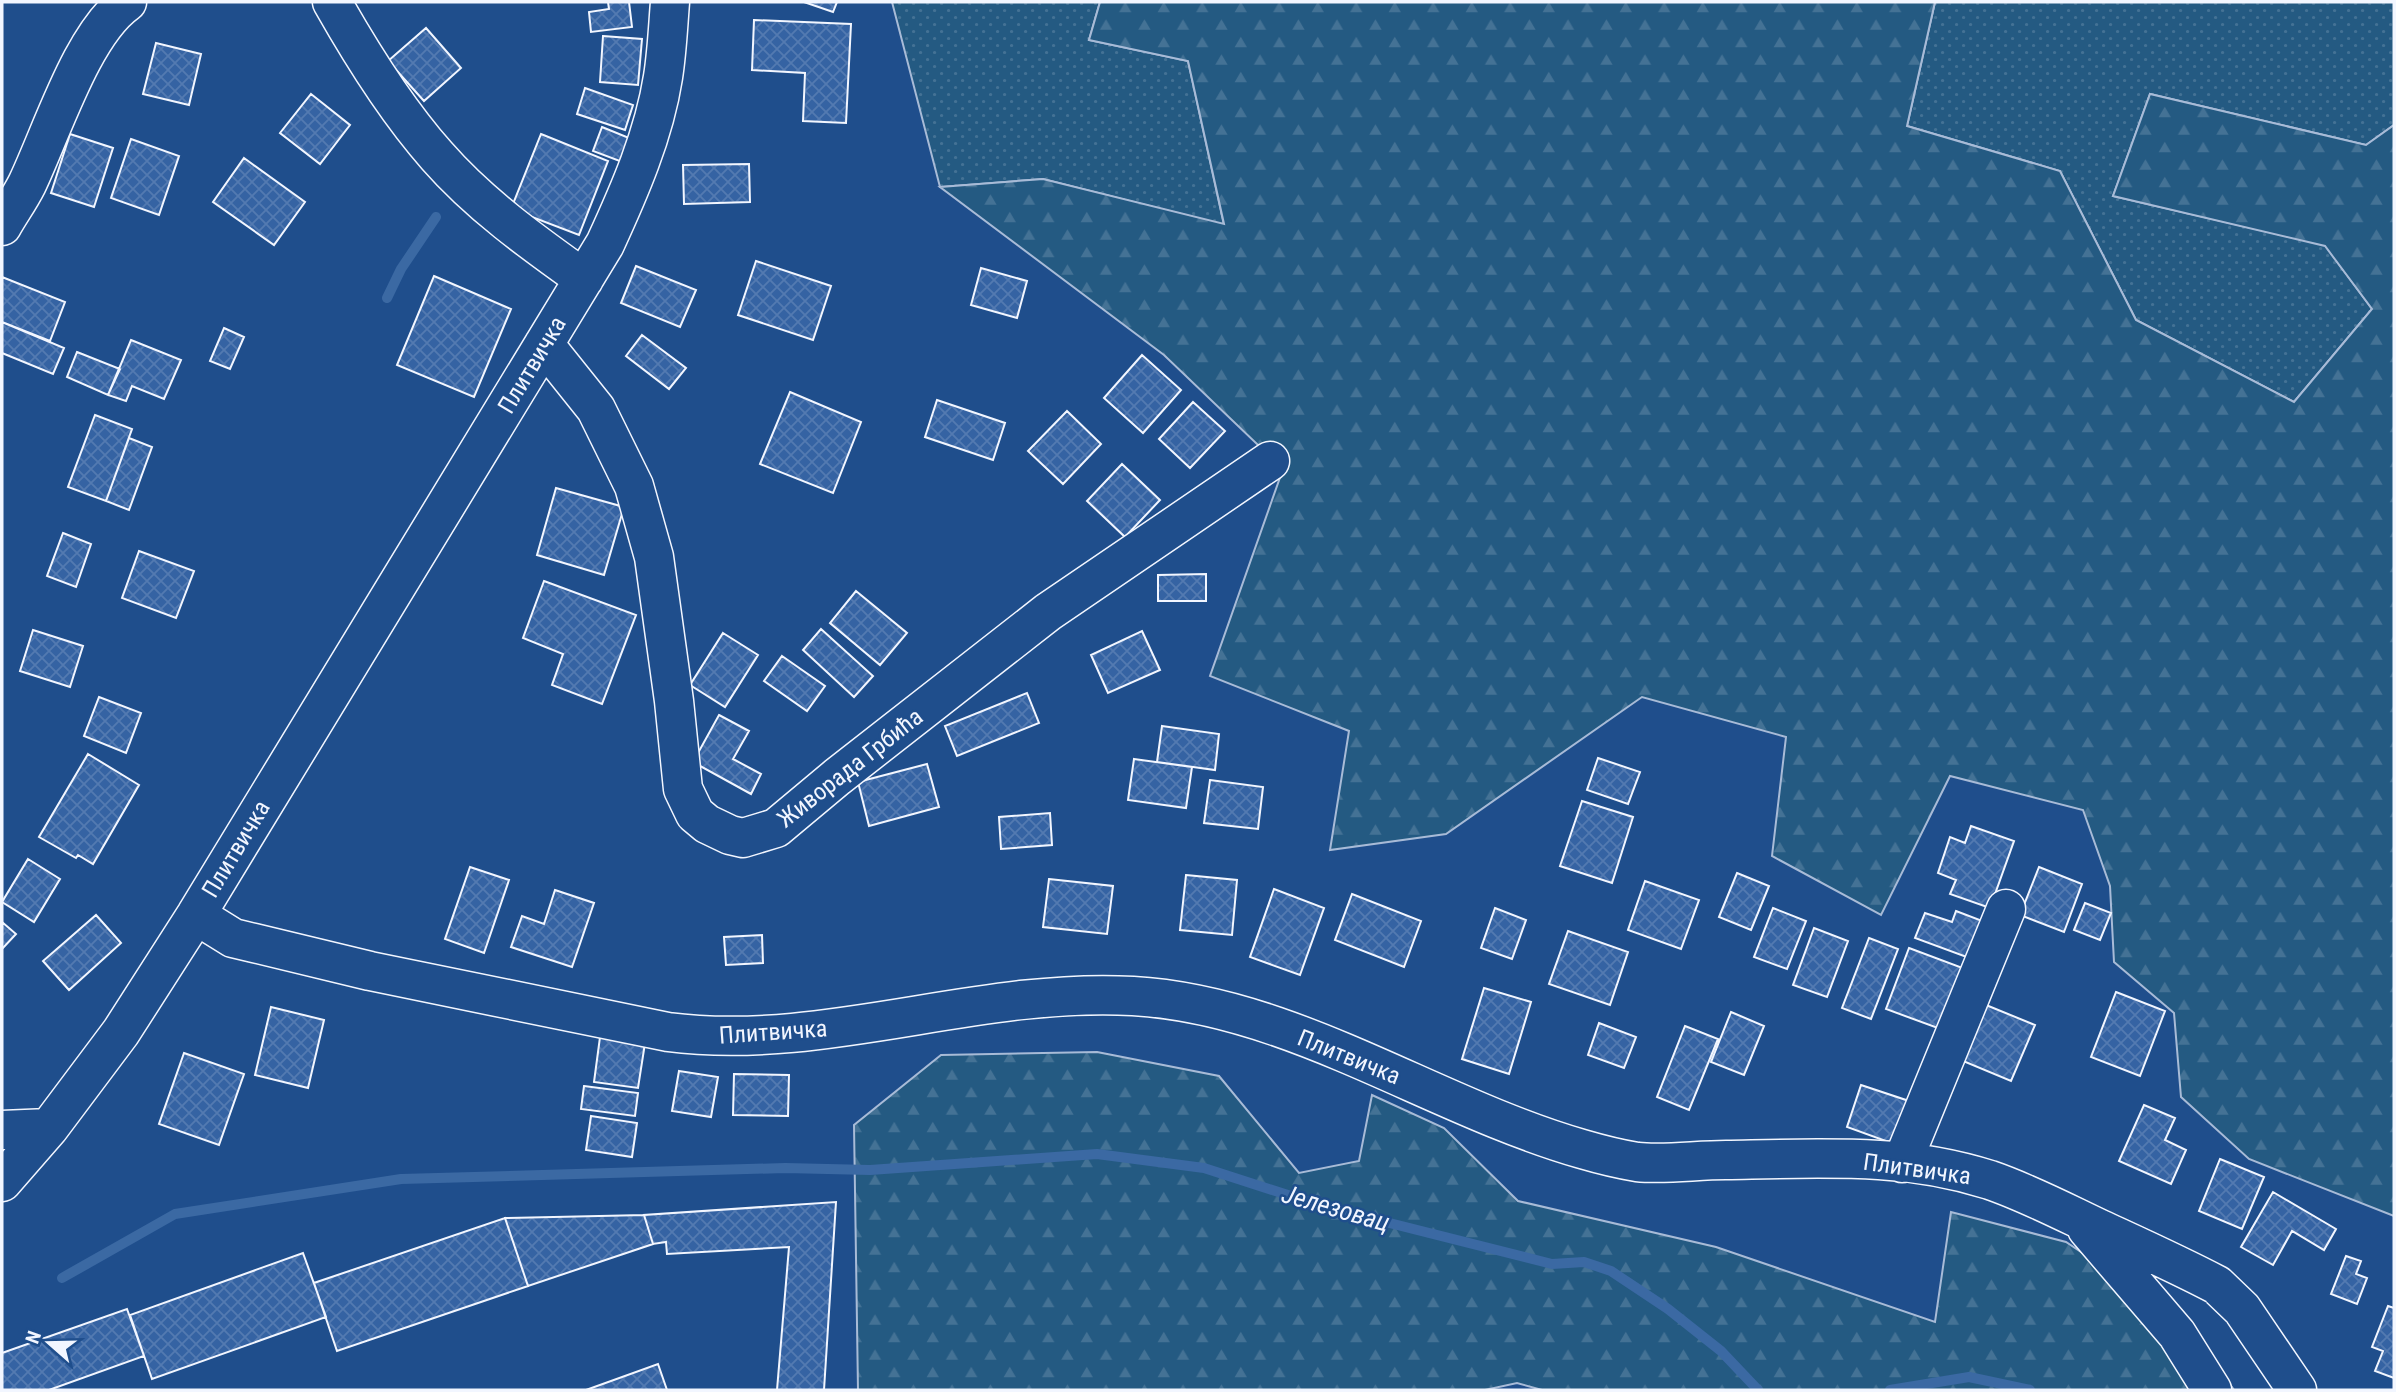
<svg xmlns="http://www.w3.org/2000/svg" width="2396" height="1392" font-family="'Roboto Condensed',sans-serif">
<style>
.grass{fill:url(#grass-dots);stroke:#a8bbd7;stroke-width:2}
.forest{fill:url(#forest-firs);stroke:#a8bbd7;stroke-width:2}
.lines{fill:none;stroke-linecap:round;stroke-linejoin:round}
.stream{stroke:#3b69a3;stroke-width:10}
.building{fill:url(#building-cross-hatch);stroke:#f2f6ff;stroke-width:2}
.minor-casing{stroke:#f2f6ff;stroke-width:41}
.minor{stroke:#1f4e8c;stroke-width:38}
.labels{text-anchor:middle;dominant-baseline:central;stroke-width:5;stroke-linejoin:round;paint-order:stroke}
.street-label{font-size:24px;fill:#f2f6ff;stroke:#1f4e8c}
.water-label{font-size:26px;font-style:italic;fill:#f2f6ff;stroke:#1f4e8c}
</style>
<defs>
<pattern id="grass-dots" width="8" height="8" patternUnits="userSpaceOnUse" patternTransform="scale(1.75)"><rect width="8" height="8" fill="#245a82"/><path d="M2 2h.1M6 6h.1" fill="none" stroke="#447295" stroke-width="1.8" stroke-linecap="round"/></pattern>
<pattern id="forest-firs" width="22" height="20" patternUnits="userSpaceOnUse" patternTransform="scale(1.75)"><rect width="22" height="20" fill="#245a82"/><path d="M5 1l3.5 6h-7zM16 11l3.5 6h-7z" fill="#447295"/></pattern>
<pattern id="building-cross-hatch" width="8" height="8" patternUnits="userSpaceOnUse" patternTransform="scale(1.75)"><rect width="8" height="8" fill="#3563a3"/><path d="M0 0l8 8M0 8l8-8" fill="none" stroke="#537ab1"/></pattern>
</defs>
<rect width="100%" height="100%" fill="#1f4e8c"/>
<path class="grass" d="M 892,2 L 1100,2 L 1089,40 L 1188,61 L 1224,225 L 1043,179 L 940,187 Z
M 1935,2 L 2394,2 L 2394,125 L 2366,145 L 2150,94 L 2113,196 L 2325,245 L 2372,309 L 2294,402 L 2136,320 L 2060,171 L 1907,126 Z"/>
<path class="forest" d="M 1100,2 L 1935,2 L 1907,126 L 2060,171 L 2136,320 L 2294,402 L 2372,309 L 2325,246 L 2113,196 L 2150,94 L 2366,145 L 2394,125 L 2394,1216 L 2249,1159 L 2181,1097 L 2174,1013 L 2114,962 L 2110,886 L 2083,810 L 1950,776 L 1881,915 L 1772,856 L 1786,737 L 1642,697 L 1446,834 L 1330,850 L 1349,731 L 1210,676 L 1283,469 L 1164,355 L 940,187 L 1043,179 L 1224,224 L 1188,61 L 1089,40 Z
M 1097,1052 L 1219,1076 L 1299,1173 L 1359,1161 L 1372,1095 L 1444,1128 L 1518,1201 L 1716,1247 L 1935,1322 L 1951,1212 L 2066,1242 L 2186,1322 L 2234,1390 L 1542,1390 L 1517,1383 L 1485,1390 L 858,1390 L 854,1125 L 941,1055 Z"/>
<g class="lines">
<path class="stream" d="M 387,298 L 401,269 L 436,217
M 62,1278 L 175,1214 L 401,1179 L 785,1168 L 870,1170 L 1097,1154 L 1204,1168 L 1322,1206 L 1552,1264 L 1584,1262 L 1611,1271 L 1668,1309 L 1721,1351 L 1758,1390
M 1890,1390 L 1969,1377 L 2030,1390"/>
</g>
<path class="building" d="M 608,2 L 629,2 L 632,27 L 591,32 L 589,12 L 609,9 Z
M 804,2 L 837,2 L 833,12 Z
M 754,20 L 851,24 L 846,123 L 803,121 L 805,73 L 752,70 Z
M 426,28 L 461,68 L 424,101 L 388,61 Z
M 603,36 L 642,39 L 638,85 L 600,82 Z
M 156,43 L 201,54 L 189,105 L 143,94 Z
M 585,88 L 633,105 L 625,130 L 577,114 Z
M 311,94 L 350,125 L 320,164 L 280,133 Z
M 602,127 L 634,140 L 625,163 L 593,151 Z
M 70,134 L 113,148 L 94,207 L 51,193 Z
M 541,134 L 608,161 L 579,235 L 511,209 Z
M 131,139 L 179,156 L 159,215 L 111,198 Z
M 244,158 L 305,202 L 274,245 L 213,202 Z
M 749,164 L 750,202 L 684,204 L 683,165 Z
M 756,261 L 831,286 L 813,340 L 738,315 Z
M 636,266 L 696,290 L 680,327 L 621,303 Z
M 981,268 L 1027,281 L 1017,318 L 971,305 Z
M 434,276 L 511,309 L 474,397 L 397,365 Z
M 2,277 L 65,302 L 50,341 L 2,322 Z
M 2,322 L 64,348 L 53,374 L 2,353 Z
M 224,328 L 244,337 L 230,369 L 210,361 Z
M 642,335 L 686,368 L 669,389 L 626,356 Z
M 131,340 L 181,360 L 164,399 L 132,386 L 126,401 L 108,395 Z
M 77,352 L 120,369 L 108,395 L 67,377 Z
M 1142,355 L 1181,390 L 1143,433 L 1104,398 Z
M 790,392 L 861,422 L 833,493 L 760,464 Z
M 937,400 L 1005,423 L 993,460 L 925,437 Z
M 1193,402 L 1225,431 L 1190,468 L 1159,439 Z
M 1067,411 L 1101,444 L 1063,484 L 1028,451 Z
M 95,415 L 132,429 L 106,501 L 68,487 Z
M 129,438 L 152,447 L 129,510 L 106,501 Z
M 1122,464 L 1160,500 L 1125,537 L 1087,501 Z
M 556,488 L 624,507 L 604,575 L 537,555 Z
M 63,533 L 91,544 L 76,587 L 47,576 Z
M 139,551 L 194,571 L 176,618 L 122,598 Z
M 1206,574 L 1206,601 L 1158,601 L 1158,575 Z
M 544,581 L 636,615 L 602,704 L 552,685 L 563,654 L 523,638 Z
M 856,591 L 907,633 L 880,665 L 830,623 Z
M 821,629 L 873,676 L 854,697 L 803,650 Z
M 33,630 L 83,646 L 70,687 L 20,671 Z
M 1142,631 L 1160,670 L 1108,693 L 1091,655 Z
M 723,633 L 758,655 L 725,707 L 690,685 Z
M 782,656 L 825,686 L 807,711 L 764,681 Z
M 1027,693 L 1039,723 L 957,756 L 945,726 Z
M 99,697 L 141,713 L 126,753 L 84,736 Z
M 719,715 L 749,731 L 733,759 L 761,774 L 751,794 L 693,762 Z
M 1162,726 L 1219,734 L 1215,770 L 1157,762 Z
M 88,754 L 139,785 L 93,864 L 78,855 L 76,858 L 39,837 Z
M 1598,758 L 1640,772 L 1628,804 L 1587,790 Z
M 1134,759 L 1192,767 L 1186,808 L 1128,800 Z
M 927,764 L 939,807 L 869,826 L 858,782 Z
M 1210,780 L 1263,787 L 1258,829 L 1204,823 Z
M 1582,801 L 1633,817 L 1612,883 L 1560,866 Z
M 1050,813 L 1052,845 L 1001,849 L 999,817 Z
M 1971,826 L 2014,841 L 1990,908 L 1950,894 L 1956,880 L 1938,873 L 1950,837 L 1965,843 Z
M 28,859 L 60,879 L 34,922 L 2,902 Z
M 470,867 L 509,880 L 484,953 L 445,939 Z
M 2039,867 L 2082,884 L 2064,932 L 2020,915 Z
M 1737,873 L 1769,886 L 1751,930 L 1719,917 Z
M 1186,875 L 1237,880 L 1232,935 L 1180,930 Z
M 1049,879 L 1113,886 L 1107,934 L 1043,927 Z
M 1645,881 L 1699,900 L 1681,949 L 1628,930 Z
M 1274,889 L 1324,908 L 1300,975 L 1250,957 Z
M 555,890 L 594,903 L 572,967 L 511,947 L 522,916 L 544,924 Z
M 1352,894 L 1421,921 L 1404,967 L 1335,940 Z
M 2085,903 L 2111,913 L 2100,940 L 2074,930 Z
M 1495,908 L 1526,920 L 1512,959 L 1481,948 Z
M 1773,908 L 1806,921 L 1787,969 L 1754,957 Z
M 1956,911 L 1985,922 L 1972,959 L 1915,938 L 1925,913 L 1952,922 Z
M 96,915 L 121,943 L 69,990 L 43,961 Z
M 2,922 L 16,934 L 2,949 Z
M 1814,928 L 1848,941 L 1827,997 L 1793,985 Z
M 1568,931 L 1628,952 L 1610,1005 L 1549,984 Z
M 762,935 L 763,963 L 726,965 L 724,937 Z
M 1869,938 L 1898,949 L 1871,1019 L 1842,1008 Z
M 1909,948 L 1968,970 L 1946,1031 L 1886,1009 Z
M 1484,988 L 1531,1002 L 1509,1074 L 1462,1059 Z
M 2116,992 L 2165,1011 L 2140,1076 L 2091,1057 Z
M 1986,1005 L 2035,1025 L 2011,1081 L 1963,1061 Z
M 271,1007 L 324,1020 L 308,1088 L 255,1075 Z
M 1731,1012 L 1764,1026 L 1744,1075 L 1711,1062 Z
M 1599,1023 L 1636,1037 L 1624,1068 L 1588,1055 Z
M 1685,1026 L 1718,1039 L 1689,1110 L 1657,1097 Z
M 600,1037 L 645,1043 L 638,1088 L 594,1082 Z
M 184,1053 L 244,1074 L 219,1145 L 159,1124 Z
M 679,1071 L 718,1077 L 711,1117 L 672,1111 Z
M 734,1074 L 789,1075 L 788,1116 L 733,1115 Z
M 1861,1085 L 1909,1101 L 1894,1144 L 1847,1127 Z
M 584,1086 L 638,1093 L 635,1116 L 581,1109 Z
M 2144,1105 L 2175,1118 L 2165,1140 L 2186,1150 L 2171,1184 L 2119,1161 Z
M 591,1116 L 637,1123 L 632,1157 L 586,1150 Z
M 2220,1159 L 2264,1177 L 2242,1229 L 2199,1211 Z
M 2273,1192 L 2336,1229 L 2324,1250 L 2292,1231 L 2273,1265 L 2241,1247 Z
M 836,1202 L 824,1390 L 777,1390 L 789,1247 L 667,1254 L 666,1242 L 653,1244 L 644,1215 Z
M 644,1215 L 653,1244 L 528,1286 L 505,1218 Z
M 505,1218 L 528,1286 L 337,1351 L 314,1283 Z
M 303,1253 L 326,1317 L 152,1379 L 130,1315 Z
M 2346,1256 L 2361,1261 L 2356,1274 L 2367,1278 L 2357,1304 L 2331,1294 Z
M 2388,1306 L 2394,1308 L 2394,1378 L 2375,1371 L 2383,1351 L 2372,1347 Z
M 127,1309 L 144,1356 L 49,1390 L 2,1390 L 2,1353 Z
M 658,1364 L 667,1390 L 586,1390 Z"/>
<g class="lines">
<g class="minor-casing">
<path id="minor" d="M 332,2 C 362,55 396,110 437,156 C 479,204 532,242 584,279
M 2,226 C 10,212 20,198 27,184 C 52,132 82,34 127,2
M 544,344 L 596,409 L 634,486 L 654,557 L 674,701 L 683,789 L 695,814 L 707,824 L 730,835 L 743,838 L 776,828 L 837,777 L 1048,612 L 1270,461
M 196,915 L 233,938 L 254,943 L 370,971 L 668,1032 C 824,1052 977,987 1133,996 C 1292,1005 1432,1106 1582,1149 C 1599,1154 1619,1159 1637,1162 C 1666,1165 1696,1160 1726,1160 C 1777,1159 1828,1157 1879,1160 C 1915,1162 1955,1169 1990,1180 C 2028,1193 2064,1212 2100,1229 C 2139,1247 2179,1265 2217,1285 L 2242,1309 L 2297,1390
M 2,1130 L 49,1128
M 1902,1163 L 2006,909
M 2,1182 L 49,1128 L 121,1032 L 196,915 L 605,244 C 629,192 654,135 663,77 C 667,52 668,27 670,2
M 2087,1229 L 2177,1334 L 2212,1390"/>
</g>
<use href="#minor" class="minor"/>
</g>
<g class="labels">
<g class="street-label">
<text transform="translate(532 365) rotate(-59)">Плитвичка</text>
<text transform="translate(850 768) rotate(-38)">Живорада Грбића</text>
<text transform="translate(236 849) rotate(-59)">Плитвичка</text>
<text transform="translate(773 1032) rotate(-4)">Плитвичка</text>
<text transform="translate(1349 1057) rotate(22)">Плитвичка</text>
<text transform="translate(1917 1169) rotate(8)">Плитвичка</text>
</g>
<g class="water-label">
<text transform="translate(1336 1208) rotate(16)">Јелезовац</text>
</g>
</g>
<rect width="2396" height="1392" fill="none" stroke="#f2f6ff" stroke-width="7"/>
<g transform="translate(49 1343) rotate(290)" stroke="#1f4e8c" stroke-width="5" paint-order="stroke">
<path d="M0-5L12 26L0 18L-12 26Z" fill="#f2f6ff"/>
<text y="-10" font-size="19" font-weight="bold" text-anchor="middle" fill="#f2f6ff">N</text>
</g>
</svg>
